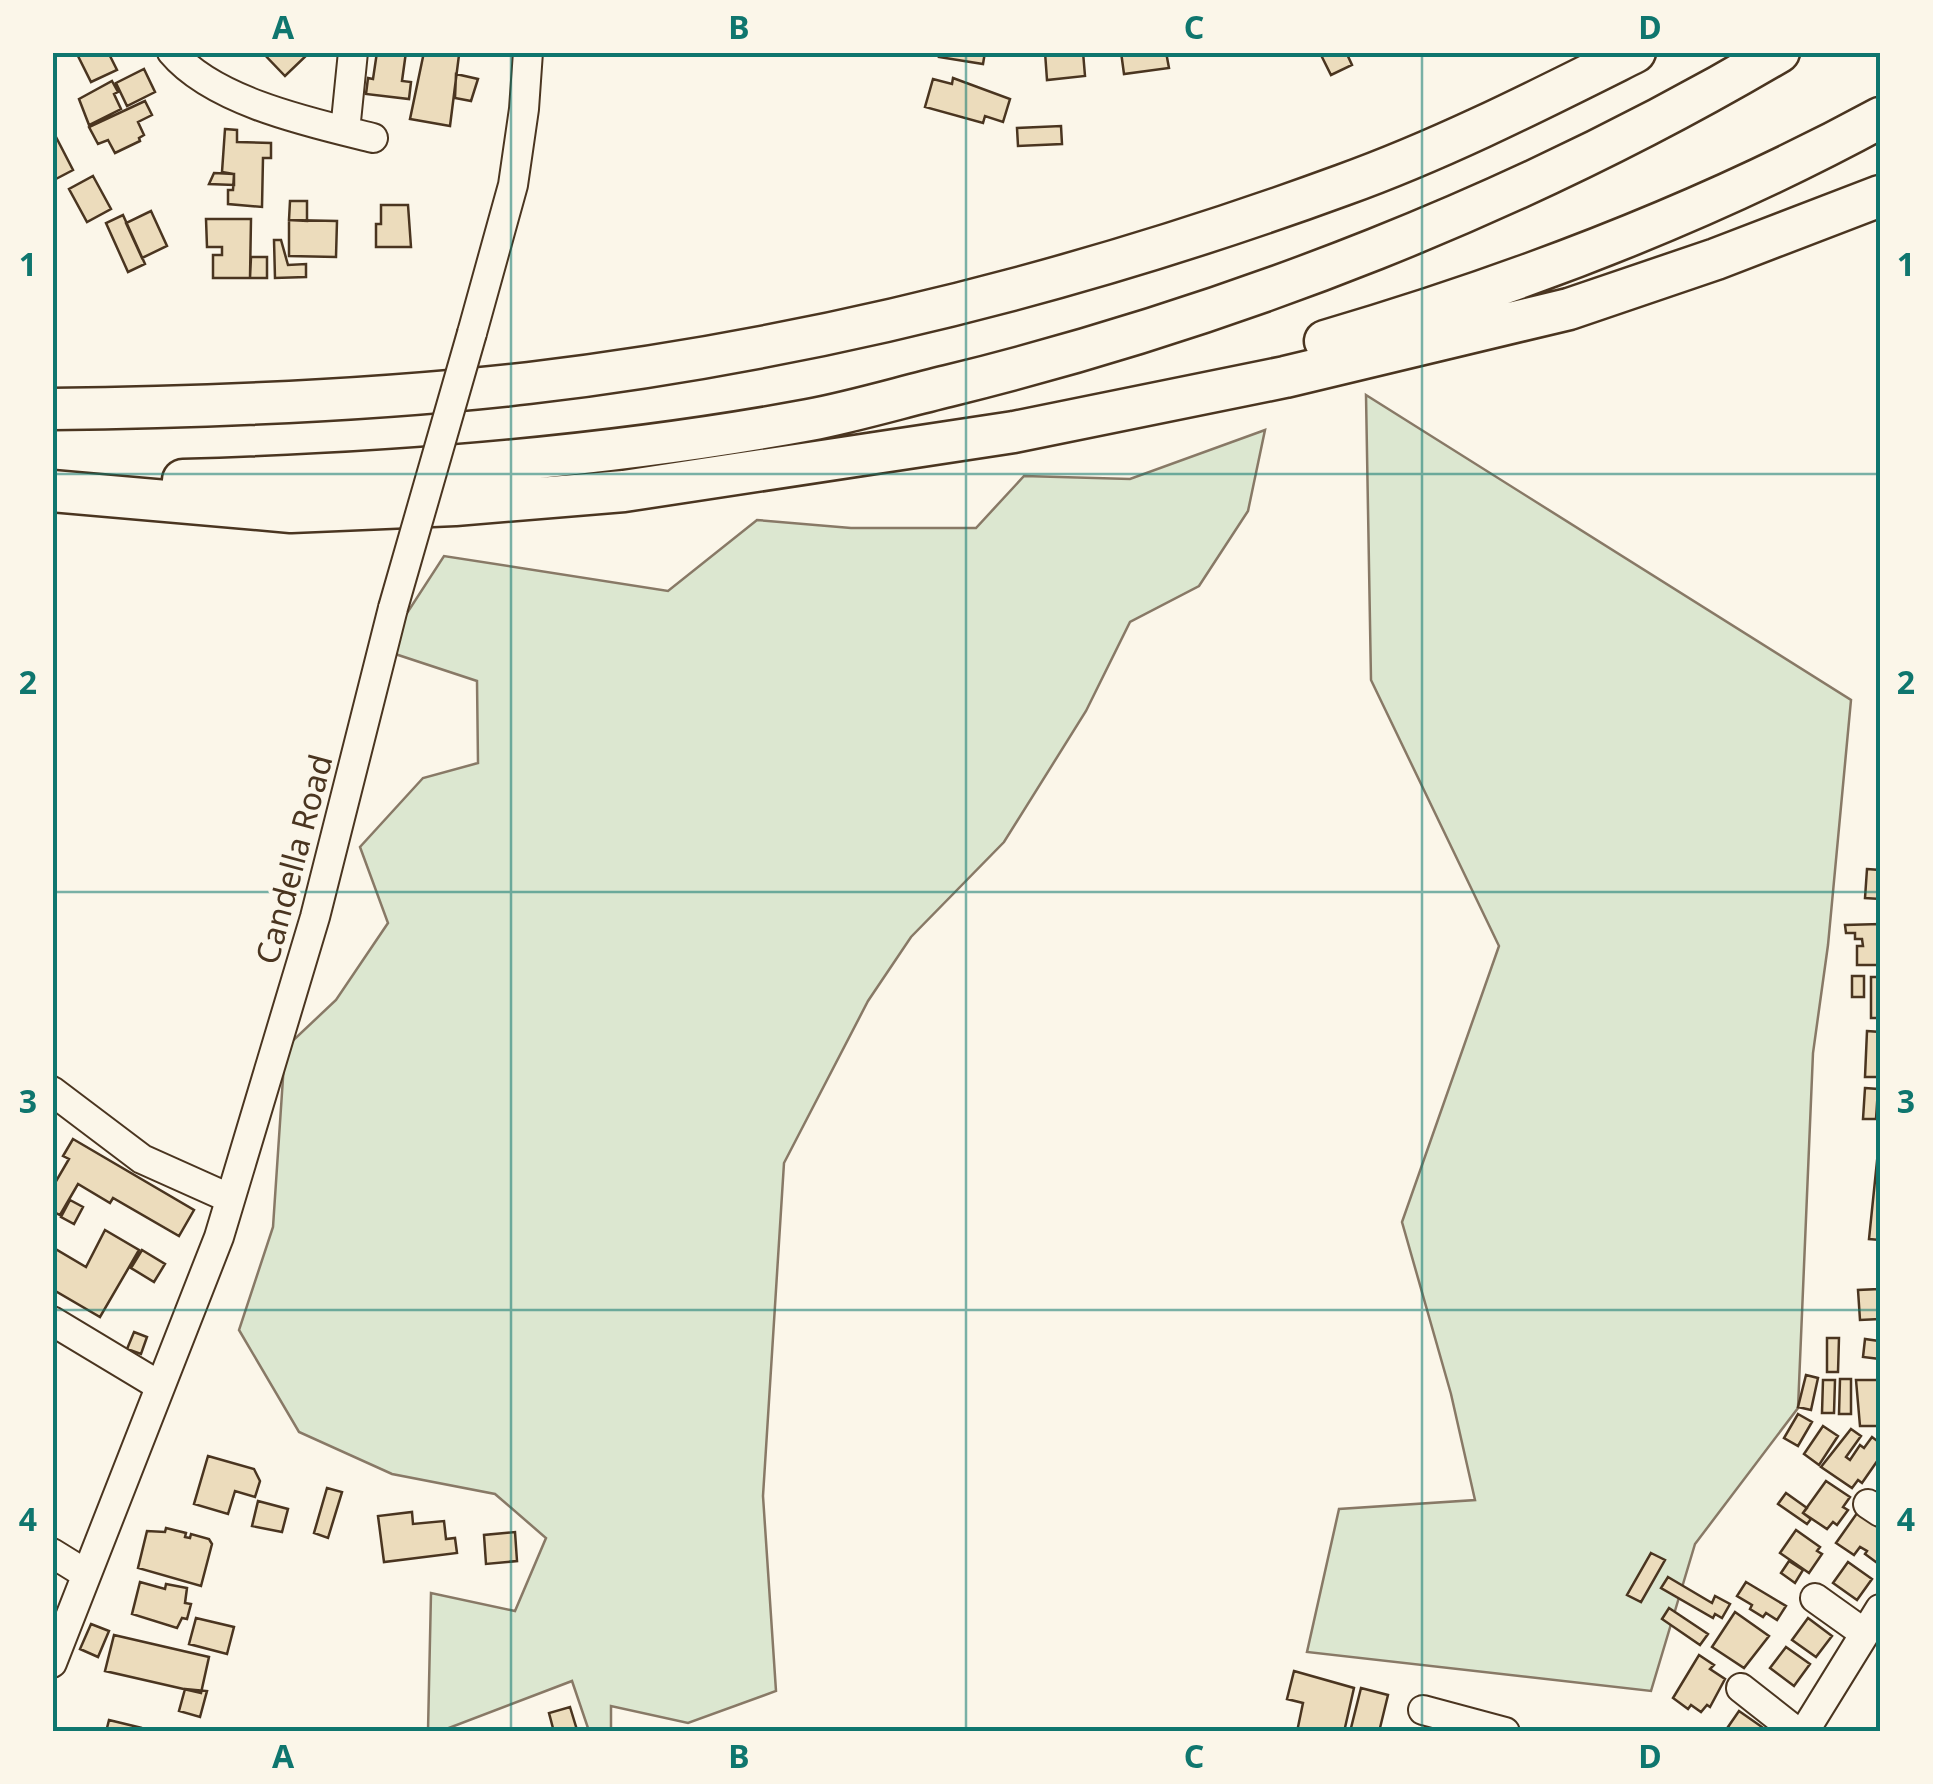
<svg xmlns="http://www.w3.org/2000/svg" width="1933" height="1784" font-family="'Noto Sans',sans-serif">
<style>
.green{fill:#dce7d0;stroke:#887966;stroke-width:2.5}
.building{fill:#ecdcbc;stroke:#4a3520;stroke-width:2.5}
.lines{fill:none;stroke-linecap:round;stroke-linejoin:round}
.minor-casing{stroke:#4a3520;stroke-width:32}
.highway-casing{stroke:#4a3520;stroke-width:45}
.minor{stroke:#fbf6e9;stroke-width:28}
.highway{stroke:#fbf6e9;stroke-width:40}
.minor-bridge-casing{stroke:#4a3520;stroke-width:32;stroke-linecap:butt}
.minor-bridge{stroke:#fbf6e9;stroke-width:28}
.grid{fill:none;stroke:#0f766e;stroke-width:2.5;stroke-opacity:0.55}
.labels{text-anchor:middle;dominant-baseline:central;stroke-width:8;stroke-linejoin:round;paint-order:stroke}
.street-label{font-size:32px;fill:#4a3520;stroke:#fbf6e9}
.neatline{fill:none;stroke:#0f766e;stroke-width:4}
.grid-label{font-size:32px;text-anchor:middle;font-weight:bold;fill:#0f766e}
</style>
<rect width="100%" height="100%" fill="#fbf6e9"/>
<path class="green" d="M 1366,395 L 1851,700 L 1828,945 L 1813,1053 L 1798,1408 L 1695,1544 L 1651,1691 L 1307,1652 L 1339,1509 L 1475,1500 L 1451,1394 L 1402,1222 L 1499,946 L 1371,680 Z
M 1265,430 L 1248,511 L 1199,586 L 1130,622 L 1086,711 L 1004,842 L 911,937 L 868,1001 L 784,1163 L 763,1496 L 776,1691 L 688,1723 L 611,1706 L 611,1731 L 589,1731 L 572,1681 L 441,1731 L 428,1731 L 431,1593 L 515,1611 L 546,1538 L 495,1494 L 392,1474 L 299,1432 L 239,1330 L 273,1227 L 285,1048 L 336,1000 L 388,923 L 360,847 L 423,778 L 478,763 L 477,681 L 383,650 L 444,556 L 668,591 L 757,520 L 851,528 L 976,528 L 1024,476 L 1130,479 Z"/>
<path class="building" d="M 76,52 L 108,52 L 117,70 L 91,82 Z
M 262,52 L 310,52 L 285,76 Z
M 377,52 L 406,52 L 402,81 L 411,82 L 409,99 L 366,94 L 368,78 L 373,79 Z
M 424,52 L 459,55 L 450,126 L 410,119 Z
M 940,52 L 985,52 L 983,64 L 939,57 Z
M 1045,52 L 1083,52 L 1085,76 L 1047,80 Z
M 1121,52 L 1166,52 L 1169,68 L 1124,74 Z
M 1346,52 L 1352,65 L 1331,75 L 1320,53 Z
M 144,69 L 155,92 L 127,106 L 116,83 Z
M 456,74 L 478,79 L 471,101 L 455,98 Z
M 953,78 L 1010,99 L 1003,122 L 985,116 L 983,123 L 925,107 L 933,79 L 952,84 Z
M 112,81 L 118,92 L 114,94 L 121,109 L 89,125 L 79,99 Z
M 145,101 L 152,115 L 138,122 L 144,135 L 139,138 L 140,141 L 115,153 L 108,140 L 98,144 L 89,127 Z
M 1061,126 L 1062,144 L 1018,146 L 1017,128 Z
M 225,129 L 237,130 L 237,142 L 271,143 L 271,158 L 263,158 L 262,207 L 228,204 L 228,190 L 233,190 L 234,174 L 222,172 Z
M 56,137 L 73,170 L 52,181 L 52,139 Z
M 214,173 L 234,174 L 234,185 L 209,184 Z
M 93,176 L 111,209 L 87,222 L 69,189 Z
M 290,201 L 307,201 L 307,221 L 289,220 Z
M 381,205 L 408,205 L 411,247 L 376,247 L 376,224 L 381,224 Z
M 151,211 L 167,246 L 142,258 L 126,223 Z
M 123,215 L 145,264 L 128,272 L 106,223 Z
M 206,219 L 251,219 L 250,278 L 213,278 L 213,255 L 222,255 L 222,247 L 207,247 Z
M 289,220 L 337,221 L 336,257 L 289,256 Z
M 274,240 L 281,240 L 288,265 L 306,264 L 306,277 L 275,278 Z
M 251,257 L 267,257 L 267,278 L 250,278 Z
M 1867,869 L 1880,870 L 1880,899 L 1865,898 Z
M 1880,924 L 1880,965 L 1857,965 L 1857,946 L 1863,946 L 1862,939 L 1855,939 L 1855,933 L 1846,933 L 1845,925 Z
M 1852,976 L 1864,976 L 1864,997 L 1852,997 Z
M 1871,977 L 1880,977 L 1880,1018 L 1871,1018 Z
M 1867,1031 L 1880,1032 L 1880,1077 L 1865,1077 Z
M 1865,1088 L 1878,1089 L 1876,1119 L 1863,1119 Z
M 73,1139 L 194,1210 L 179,1236 L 113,1198 L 110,1203 L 78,1184 L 60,1215 L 52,1211 L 52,1188 L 69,1159 L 63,1156 Z
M 1877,1161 L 1880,1162 L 1880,1240 L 1869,1239 Z
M 70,1200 L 83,1207 L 74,1224 L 61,1217 Z
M 105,1230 L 139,1250 L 100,1317 L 52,1289 L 52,1247 L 86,1267 Z
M 142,1250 L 165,1264 L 154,1282 L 131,1268 Z
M 1879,1275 L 1880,1319 L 1860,1320 L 1858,1290 L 1879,1289 Z
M 134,1332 L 147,1337 L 141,1354 L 127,1349 Z
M 1879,1332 L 1880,1359 L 1863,1357 L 1865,1339 L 1879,1341 Z
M 1827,1338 L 1839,1338 L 1838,1372 L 1827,1372 Z
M 1806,1375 L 1818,1378 L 1811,1410 L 1798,1407 Z
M 1840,1379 L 1851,1379 L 1851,1414 L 1839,1414 Z
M 1823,1380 L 1835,1380 L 1834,1413 L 1822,1413 Z
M 1856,1380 L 1880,1380 L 1880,1426 L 1860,1426 Z
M 1798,1414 L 1812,1422 L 1798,1446 L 1784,1438 Z
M 1823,1426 L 1838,1436 L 1819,1465 L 1804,1454 Z
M 1851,1429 L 1861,1436 L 1846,1457 L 1850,1460 L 1860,1445 L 1864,1448 L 1872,1437 L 1880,1443 L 1880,1457 L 1862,1483 L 1858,1480 L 1852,1488 L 1821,1467 Z
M 208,1456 L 254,1469 L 260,1481 L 255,1497 L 235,1491 L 228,1514 L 194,1504 Z
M 1826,1481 L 1850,1497 L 1843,1507 L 1848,1510 L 1837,1525 L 1833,1522 L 1827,1529 L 1803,1513 Z
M 327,1488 L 342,1492 L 328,1538 L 314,1533 Z
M 1786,1493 L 1807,1508 L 1803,1513 L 1811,1519 L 1807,1524 L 1778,1504 Z
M 258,1501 L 288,1509 L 282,1532 L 252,1526 Z
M 1860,1509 L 1879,1522 L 1876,1526 L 1880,1530 L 1880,1565 L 1865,1554 L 1867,1551 L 1860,1547 L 1854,1555 L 1836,1543 Z
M 412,1512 L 413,1524 L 444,1521 L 446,1539 L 455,1538 L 457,1553 L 384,1562 L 378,1516 Z
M 166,1528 L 186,1533 L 185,1537 L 190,1538 L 191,1534 L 209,1539 L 212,1544 L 201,1586 L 138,1568 L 147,1531 L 165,1532 Z
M 1796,1530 L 1820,1547 L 1817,1551 L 1822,1554 L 1809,1573 L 1780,1553 Z
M 515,1532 L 517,1561 L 486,1564 L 484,1535 Z
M 1651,1553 L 1665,1560 L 1641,1602 L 1627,1595 Z
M 1789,1561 L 1803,1570 L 1795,1583 L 1781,1573 Z
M 1848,1562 L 1872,1579 L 1857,1600 L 1833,1583 Z
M 1668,1577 L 1712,1603 L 1715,1596 L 1730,1604 L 1722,1618 L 1715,1614 L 1713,1618 L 1661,1588 Z
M 140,1582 L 165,1589 L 166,1584 L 187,1588 L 185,1603 L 191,1604 L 187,1619 L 182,1618 L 177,1628 L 132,1614 Z
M 1746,1582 L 1786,1606 L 1777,1620 L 1766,1613 L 1763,1617 L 1750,1609 L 1752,1605 L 1737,1596 Z
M 1669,1608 L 1708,1634 L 1700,1645 L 1662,1619 Z
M 1735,1612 L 1769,1636 L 1744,1668 L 1712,1647 Z
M 196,1618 L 234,1627 L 227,1654 L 189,1644 Z
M 1808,1618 L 1832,1636 L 1816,1657 L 1792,1640 Z
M 91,1624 L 109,1631 L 98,1657 L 80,1649 Z
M 114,1635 L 209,1657 L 201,1693 L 105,1671 Z
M 1786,1647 L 1810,1664 L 1794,1686 L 1770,1668 Z
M 1699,1655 L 1714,1665 L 1710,1669 L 1725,1679 L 1710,1707 L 1707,1705 L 1701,1712 L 1691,1705 L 1688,1709 L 1673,1698 Z
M 1294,1671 L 1354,1688 L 1344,1732 L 1318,1732 L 1298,1727 L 1303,1703 L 1287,1699 Z
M 1361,1688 L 1388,1695 L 1379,1732 L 1350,1732 Z
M 185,1689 L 207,1691 L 200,1717 L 179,1711 Z
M 570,1707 L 577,1730 L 554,1732 L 549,1713 Z
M 1739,1711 L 1762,1727 L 1759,1732 L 1736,1732 L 1728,1727 Z
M 109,1720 L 142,1728 L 154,1729 L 153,1732 L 106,1732 Z"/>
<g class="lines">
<g class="minor-casing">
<path id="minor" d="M 172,52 C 214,102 312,123 373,138
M 345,131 L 353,52
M 472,333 L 513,185 L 524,109 L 528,52
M 52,1091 L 142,1159 L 229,1198
M 52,1321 L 160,1386
M 1868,1504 L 1880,1512
M 52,1553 L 86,1574
M 1815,1598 L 1864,1633
M 52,1663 L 219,1237 L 315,917 L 393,608
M 1741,1688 L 1797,1732
M 1423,1710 L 1505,1732
M 1804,1732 L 1880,1609"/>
</g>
<g class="highway-casing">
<path id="highway" d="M 1325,341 C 1516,285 1705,213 1880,118
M 52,409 C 212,407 371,401 529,383 C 806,350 1081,281 1343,185 C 1443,149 1539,100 1635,52
M 183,480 C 393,474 603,458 809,420 C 856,411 902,397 948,386 C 1236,315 1523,203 1779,52
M 52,491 L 291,512 L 455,505 L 624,491 L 1014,432 L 1285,377 L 1569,309 L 1716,259 L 1880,196"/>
</g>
<use href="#minor" class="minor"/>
<use href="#highway" class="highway"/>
<g class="minor-bridge-casing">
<path id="minor-bridge" d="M 393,608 L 472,333"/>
</g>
<use href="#minor-bridge" class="minor-bridge"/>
</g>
<path class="grid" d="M 511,52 L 511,1732M 966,52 L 966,1732M 1422,52 L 1422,1732M 52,474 L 1880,474M 52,892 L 1880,892M 52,1310 L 1880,1310"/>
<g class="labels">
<g class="street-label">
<text transform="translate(293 859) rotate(-75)">Candella Road</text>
</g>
</g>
<rect width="1933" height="1784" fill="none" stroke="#fbf6e9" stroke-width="110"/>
<rect x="55" y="55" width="1823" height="1674" class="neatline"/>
<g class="grid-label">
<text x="283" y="39">A</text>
<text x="739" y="39">B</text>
<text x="1194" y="39">C</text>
<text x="1650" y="39">D</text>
<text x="28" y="276">1</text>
<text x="1906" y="276">1</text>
<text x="28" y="694">2</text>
<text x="1906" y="694">2</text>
<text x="28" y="1113">3</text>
<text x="1906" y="1113">3</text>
<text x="28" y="1531">4</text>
<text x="1906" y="1531">4</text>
<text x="283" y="1768">A</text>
<text x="739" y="1768">B</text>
<text x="1194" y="1768">C</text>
<text x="1650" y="1768">D</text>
</g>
</svg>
